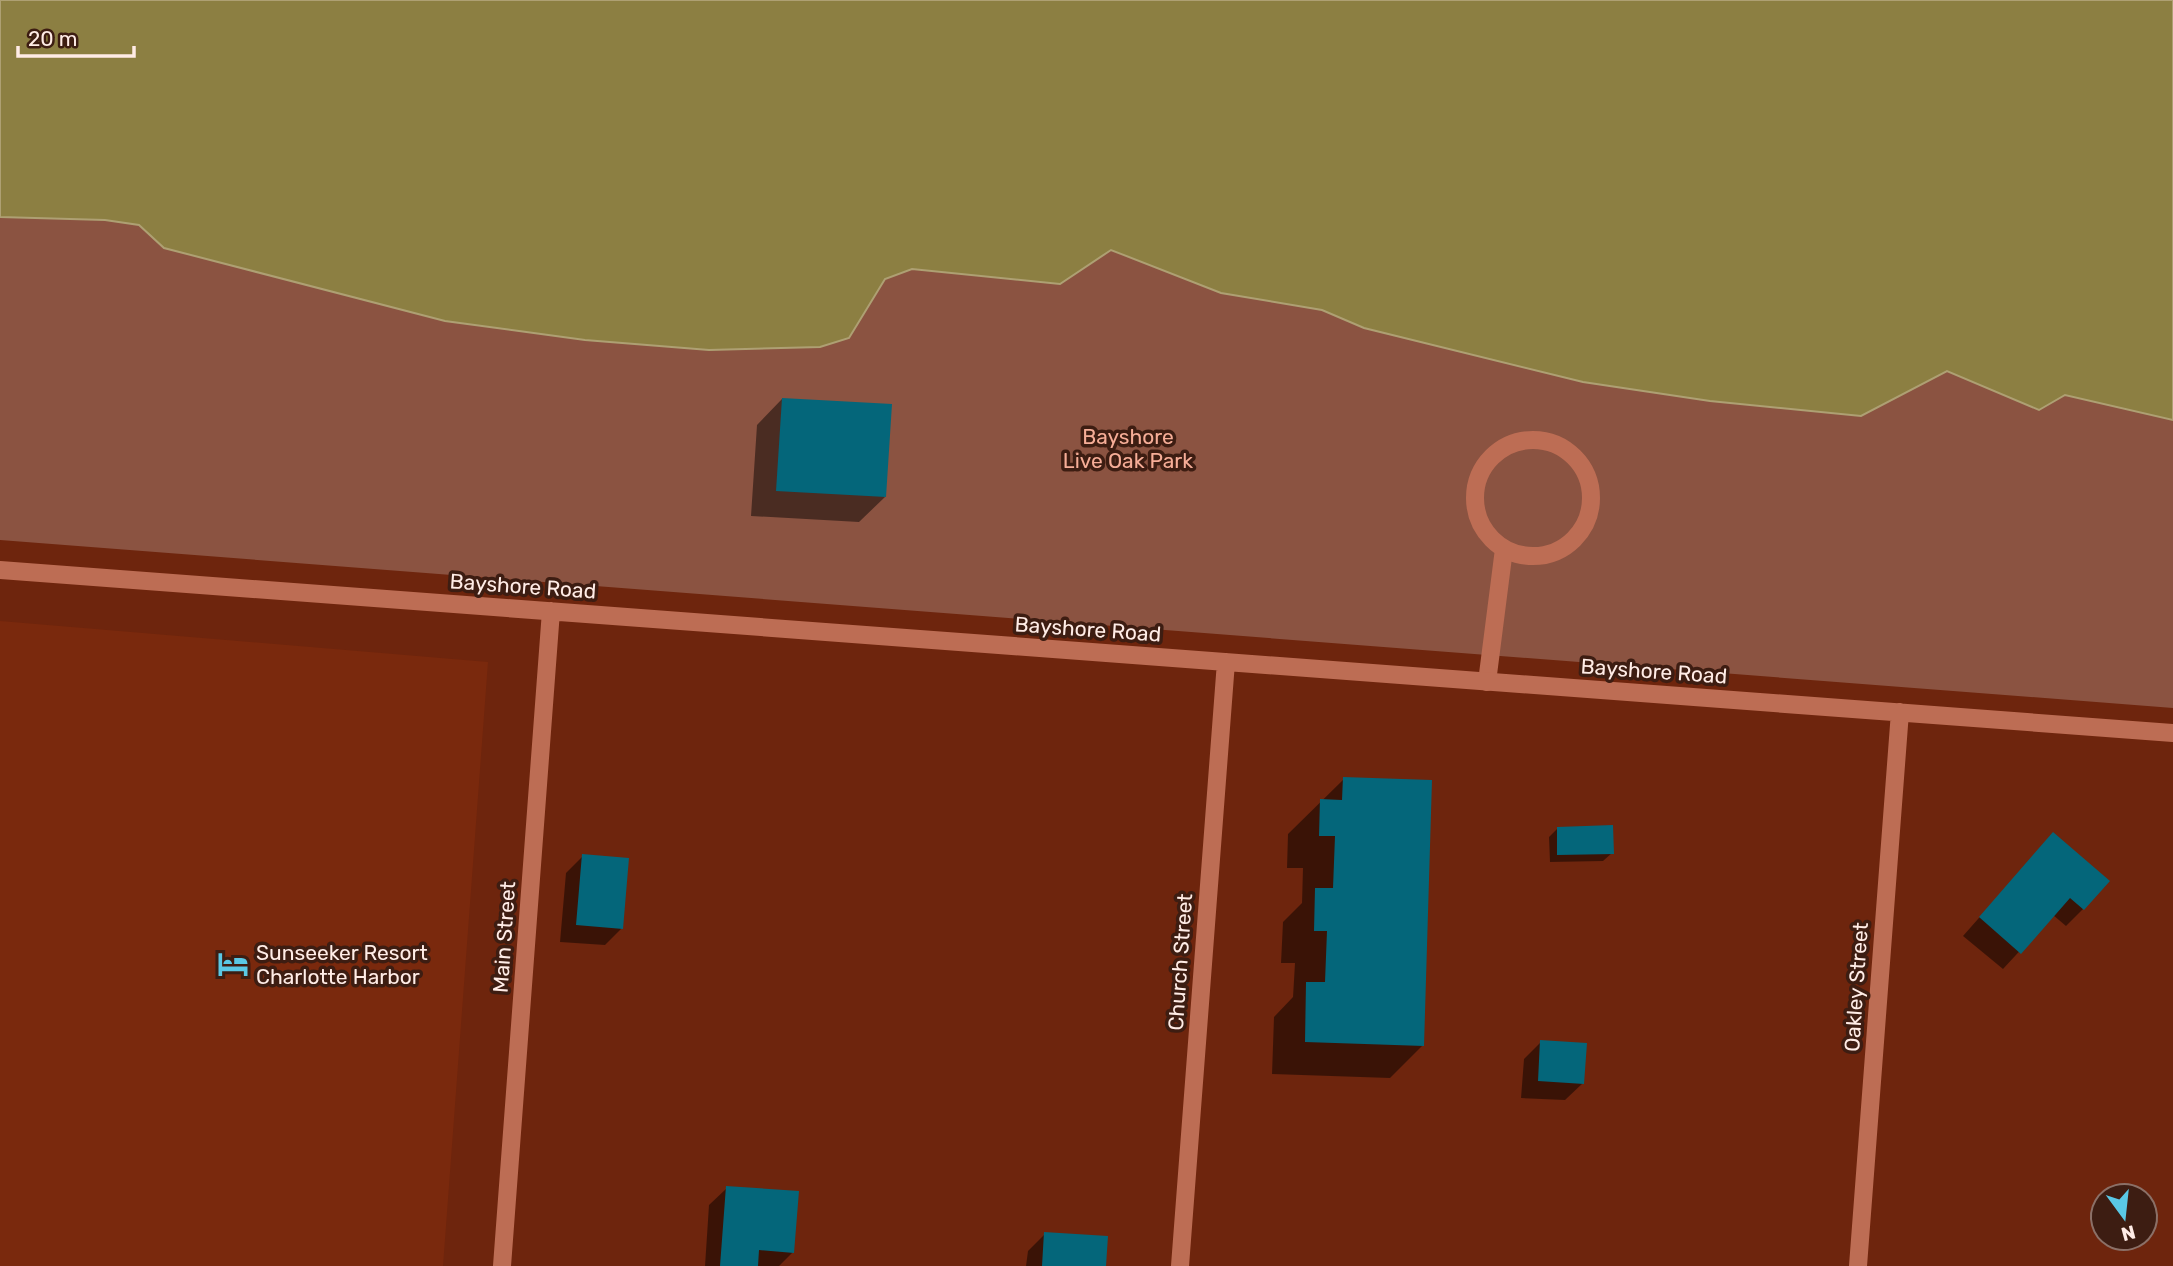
<svg xmlns="http://www.w3.org/2000/svg" width="2173" height="1266" font-family="Rubik,sans-serif">
<style>
.built{fill:#7a290d}
.green{fill:#8b5341}
.water{fill:#8c7f42;stroke:#aea073;stroke-width:2}
.shadow{fill:#0007}
.building{fill:#04667a}
.lines{fill:none;stroke-linecap:round;stroke-linejoin:round}
.lane{stroke:#bd6d54;stroke-width:18}
.street{stroke:#bd6d54;stroke-width:18}
.labels{text-anchor:middle;dominant-baseline:central;stroke-width:7;stroke-linejoin:round;paint-order:stroke}
.park-label{font-size:21px;fill:#f6ad97;stroke:#3d1d12}
.street-label{font-size:21px;fill:#ffece6;stroke:#3d1d12}
.poi-label{font-size:21px;fill:#ffece6;stroke:#3d1d12;text-anchor:start}
</style>
<rect width="100%" height="100%" fill="#6e250d"/>
<path class="built" d="M 0,621 L 488,662 L 443,1266 L 0,1266 Z"/>
<path class="green" d="M 0,217 L 105,220 L 139,225 L 164,248 L 445,321 L 585,340 L 709,350 L 849,338 L 885,279 L 912,269 L 1060,284 L 1110,250 L 1221,293 L 1322,310 L 1364,328 L 1583,382 L 1861,416 L 1947,371 L 2039,410 L 2065,395 L 2173,420 L 2173,708 L 0,540 Z"/>
<path class="water" d="M 0,0 L 2173,0 L 2173,420 L 2065,395 L 2039,410 L 1947,371 L 1861,416 L 1710,401 L 1583,382 L 1364,328 L 1322,310 L 1221,293 L 1111,250 L 1060,284 L 912,269 L 885,279 L 849,338 L 820,347 L 709,350 L 585,340 L 445,321 L 164,248 L 139,225 L 105,220 L 0,217 Z"/>
<path class="shadow" d="M 782,399 L 885,497 L 859,522 L 751,516 L 757,425 Z
M 1344,779 L 1423,1045 L 1390,1078 L 1272,1074 L 1274,1017 L 1293,997 L 1295,963 L 1281,963 L 1283,922 L 1302,903 L 1303,868 L 1287,868 L 1288,834 Z
M 1558,828 L 1612,853 L 1603,861 L 1550,862 L 1549,837 Z
M 2053,834 L 2083,909 L 2066,926 L 2053,915 L 2003,969 L 1963,936 Z
M 583,856 L 622,928 L 605,945 L 560,942 L 566,873 Z
M 1541,1042 L 1583,1083 L 1565,1100 L 1521,1098 L 1524,1059 Z
M 727,1188 L 793,1252 L 779,1266 L 705,1266 L 709,1205 Z
M 1045,1234 L 1104,1266 L 1026,1266 L 1028,1251 Z"/>
<path class="building" d="M 782,398 L 892,404 L 886,497 L 776,491 Z
M 1343,777 L 1432,780 L 1424,1046 L 1305,1042 L 1306,982 L 1325,982 L 1327,931 L 1314,931 L 1315,888 L 1333,888 L 1335,836 L 1319,836 L 1320,799 L 1342,800 Z
M 1613,825 L 1614,854 L 1557,855 L 1557,827 Z
M 2053,832 L 2110,881 L 2084,910 L 2070,898 L 2021,954 L 1979,917 Z
M 582,854 L 629,858 L 623,929 L 576,925 Z
M 1540,1040 L 1587,1043 L 1584,1084 L 1538,1081 Z
M 726,1186 L 799,1191 L 794,1253 L 759,1250 L 758,1266 L 720,1266 Z
M 1044,1232 L 1108,1236 L 1106,1266 L 1042,1266 Z"/>
<g class="lines">
<path class="lane" d="M1475 498a58 58 0 1 1 116 0a58 58 0 1 1-116 0Z
M 1487,682 L 1504,549"/>
<path class="street" d="M 0,570 L 2173,733
M 502,1266 L 551,611
M 1180,1266 L 1226,662
M 1858,1266 L 1900,712"/>
</g>
<defs>
<g id="hotel-bare" transform="scale(2.415)"><path d="M-6-4.5h1.5V1H6V5H4.5V3h-9V5H-6ZM-4 0a1.8 1.8 0 1 1 3.6 0ZM.5 0V-2.5h3Q6-2.5 6 0Z" fill="#5ac8e5" stroke="#3d1d12" stroke-width="2.5" paint-order="stroke"/></g>
</defs>
<g fill-rule="evenodd">
<use href="#hotel-bare" x="233" y="964"/>
</g>
<g class="labels">
<g class="park-label">
<text x="1128" y="436">Bayshore<tspan x="1128" dy="24">Live Oak Park</tspan></text>
</g>
<g class="street-label">
<text transform="translate(523 586) rotate(4)">Bayshore Road</text>
<text transform="translate(1088 629) rotate(4)">Bayshore Road</text>
<text transform="translate(1654 671) rotate(4)">Bayshore Road</text>
<text transform="translate(504 937) rotate(-86)">Main Street</text>
<text transform="translate(1180 962) rotate(-86)">Church Street</text>
<text transform="translate(1856 987) rotate(-86)">Oakley Street</text>
</g>
<g class="poi-label">
<text x="256" y="952">Sunseeker Resort<tspan x="256" dy="24">Charlotte Harbor</tspan></text>
</g>
</g>
<g transform="translate(2124 1217) rotate(165)"><circle r="33" fill="#3d1d12" stroke="#8b7067" stroke-width="2"/>
<path d="M0-5L12 26L0 18L-12 26Z" fill="#5ac8e5"/>
<text y="-10" font-size="19" font-weight="bold" text-anchor="middle" fill="#ffece6">N</text>
</g>
<path d="M18 46v10h116v-10" fill="none" stroke="#ffece6" stroke-width="3.5"/>
<text x="28" y="46" font-size="21" fill="#ffece6" stroke="#3d1d12" stroke-width="5" paint-order="stroke">20 m</text>
</svg>
